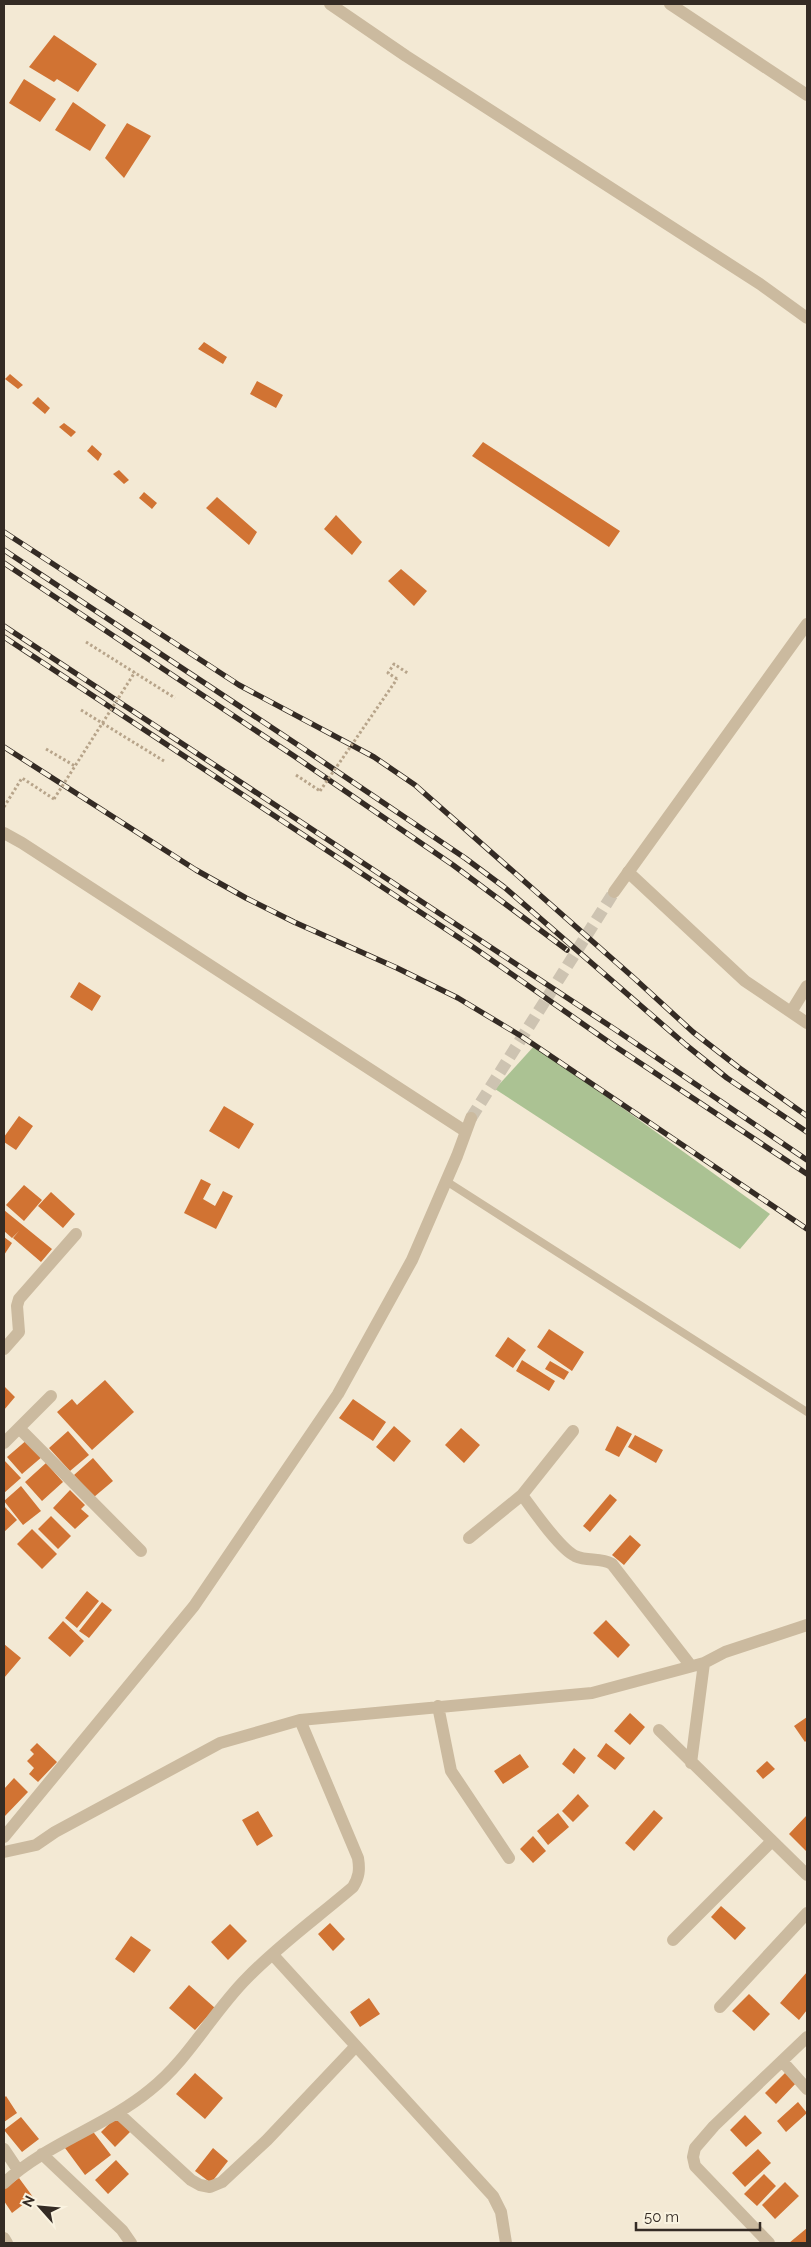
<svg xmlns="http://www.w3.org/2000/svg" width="811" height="2247" font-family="Raleway,sans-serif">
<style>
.green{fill:#abc293}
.building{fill:#d17333}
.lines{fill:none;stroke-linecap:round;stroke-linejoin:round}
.tertiary-tunnel{stroke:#cdc3b1;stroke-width:12;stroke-dasharray:12 6;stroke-linecap:butt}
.path{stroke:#b7a48a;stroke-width:3;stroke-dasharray:2.5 2.5;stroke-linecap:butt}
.service{stroke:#cbba9f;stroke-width:8}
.minor{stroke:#cbba9f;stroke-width:12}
.tertiary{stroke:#cbba9f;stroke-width:12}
.rail-casing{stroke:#342b24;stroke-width:5.5}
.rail{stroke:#faf3e0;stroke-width:4;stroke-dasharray:11;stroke-linecap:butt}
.path-bridge{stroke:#b7a48a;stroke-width:3;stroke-dasharray:2.5 2.5;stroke-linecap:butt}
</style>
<rect width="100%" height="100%" fill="#f3e9d4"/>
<path class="green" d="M 535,1045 L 770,1214 L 740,1249 L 495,1089 Z"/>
<path class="building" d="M 54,35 L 97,64 L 78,92 L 57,79 L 54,82 L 29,67 Z
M 24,79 L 56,99 L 40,122 L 9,103 Z
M 73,102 L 106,125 L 90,151 L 55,130 Z
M 127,123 L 151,136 L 124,178 L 105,158 Z
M 204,342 L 227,357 L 223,364 L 198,349 Z
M 10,374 L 23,385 L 18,389 L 5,379 Z
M 257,381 L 283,395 L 276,408 L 250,394 Z
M 38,397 L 50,408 L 45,414 L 32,403 Z
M 64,423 L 76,432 L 71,437 L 59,427 Z
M 483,442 L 620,531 L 609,547 L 472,456 Z
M 92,445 L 102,454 L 98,461 L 87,451 Z
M 119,470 L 129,480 L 124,484 L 113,474 Z
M 144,492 L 157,503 L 152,509 L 139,498 Z
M 217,497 L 257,532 L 249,545 L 206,508 Z
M 336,515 L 362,542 L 352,555 L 324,529 Z
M 401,569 L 427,591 L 414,606 L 388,581 Z
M 79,982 L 101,996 L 92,1011 L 70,997 Z
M 224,1106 L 254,1124 L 239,1149 L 209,1131 Z
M 19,1116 L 33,1126 L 16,1150 L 4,1142 L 4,1137 Z
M 201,1179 L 211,1184 L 203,1199 L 215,1206 L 223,1191 L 233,1196 L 216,1229 L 184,1213 Z
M 24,1185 L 42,1200 L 24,1221 L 6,1205 Z
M 51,1192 L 75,1214 L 63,1228 L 38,1206 Z
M 4,1210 L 52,1249 L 41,1262 L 13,1238 L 19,1231 L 12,1238 L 4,1231 Z
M 4,1237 L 12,1243 L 4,1255 Z
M 549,1329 L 584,1352 L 572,1371 L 537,1347 Z
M 508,1337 L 526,1350 L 513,1368 L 495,1356 Z
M 522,1360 L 555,1381 L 549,1391 L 516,1371 Z
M 550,1361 L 569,1372 L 564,1380 L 545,1369 Z
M 105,1380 L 134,1412 L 92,1450 L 57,1412 L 72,1399 L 77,1405 Z
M 4,1386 L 15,1397 L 4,1410 Z
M 353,1399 L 386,1422 L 373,1441 L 339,1418 Z
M 394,1426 L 411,1441 L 394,1462 L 376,1447 Z
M 617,1426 L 632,1434 L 619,1457 L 605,1450 Z
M 461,1428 L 480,1445 L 464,1463 L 445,1445 Z
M 68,1431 L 89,1455 L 70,1471 L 49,1448 Z
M 635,1435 L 663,1450 L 656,1463 L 628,1447 Z
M 28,1439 L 43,1456 L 22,1474 L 7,1457 Z
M 93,1458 L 113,1481 L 94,1497 L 74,1475 Z
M 4,1460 L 21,1478 L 4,1493 Z
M 46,1463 L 63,1482 L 42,1501 L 25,1482 Z
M 21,1486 L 41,1511 L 23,1525 L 4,1501 Z
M 70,1490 L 85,1505 L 81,1509 L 89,1516 L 75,1529 L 53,1508 Z
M 610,1494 L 617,1500 L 590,1532 L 583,1526 Z
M 4,1506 L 17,1520 L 4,1532 Z
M 51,1516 L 71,1536 L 58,1549 L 38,1529 Z
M 32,1529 L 57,1554 L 42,1569 L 17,1544 Z
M 630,1535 L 641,1545 L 624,1565 L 612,1555 Z
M 87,1591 L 99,1601 L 77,1628 L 65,1618 Z
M 102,1602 L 112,1610 L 89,1638 L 79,1631 Z
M 606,1620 L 630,1645 L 618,1658 L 593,1633 Z
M 63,1621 L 84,1641 L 70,1657 L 48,1638 Z
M 4,1644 L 21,1658 L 4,1678 Z
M 630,1713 L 645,1727 L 630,1745 L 614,1731 Z
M 807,1717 L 807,1740 L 805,1742 L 794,1726 Z
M 37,1743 L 57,1762 L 38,1782 L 29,1774 L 34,1768 L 27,1761 L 34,1754 L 30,1750 Z
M 606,1743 L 625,1758 L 615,1770 L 597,1756 Z
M 574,1748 L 586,1758 L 574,1774 L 562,1764 Z
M 520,1754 L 529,1767 L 503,1784 L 494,1771 Z
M 767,1761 L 775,1769 L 763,1779 L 756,1771 Z
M 14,1778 L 28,1792 L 4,1817 L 4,1789 Z
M 578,1794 L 589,1806 L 573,1822 L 562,1811 Z
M 654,1810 L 663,1818 L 634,1851 L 625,1843 Z
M 258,1811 L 273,1836 L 257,1846 L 242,1820 Z
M 558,1813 L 569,1827 L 548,1845 L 537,1831 Z
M 807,1815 L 807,1852 L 789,1834 Z
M 533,1836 L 546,1851 L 533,1863 L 520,1849 Z
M 721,1906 L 746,1928 L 735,1940 L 711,1917 Z
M 330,1923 L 345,1939 L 333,1951 L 318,1934 Z
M 230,1924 L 247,1941 L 228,1960 L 211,1942 Z
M 131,1936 L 151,1950 L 134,1973 L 115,1959 Z
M 807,1972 L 807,2010 L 799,2020 L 780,2003 Z
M 189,1985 L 215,2008 L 195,2030 L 169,2008 Z
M 749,1994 L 770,2014 L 754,2031 L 732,2011 Z
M 369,1998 L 380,2014 L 360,2027 L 350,2012 Z
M 789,2069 L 799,2080 L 776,2104 L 765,2093 Z
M 195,2073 L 223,2098 L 205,2119 L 176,2094 Z
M 6,2096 L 17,2113 L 4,2122 L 4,2098 Z
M 798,2102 L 807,2113 L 786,2132 L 777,2121 Z
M 745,2115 L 762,2133 L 746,2147 L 730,2130 Z
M 21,2117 L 39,2139 L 22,2152 L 4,2130 Z
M 116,2117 L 131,2131 L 115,2147 L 101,2132 Z
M 91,2129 L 111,2155 L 85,2175 L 65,2148 Z
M 213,2148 L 228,2161 L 211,2183 L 195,2171 Z
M 758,2149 L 771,2163 L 745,2187 L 732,2173 Z
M 116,2160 L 129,2174 L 108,2194 L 95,2180 Z
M 764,2174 L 776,2186 L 757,2206 L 744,2194 Z
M 19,2178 L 33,2197 L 12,2213 L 4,2201 L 4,2189 Z
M 785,2182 L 799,2196 L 775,2219 L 762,2205 Z
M 807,2228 L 807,2243 L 789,2243 Z"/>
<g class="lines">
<path class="tertiary-tunnel" d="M 471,1118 L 614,892"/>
<path class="path" d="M 86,642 L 175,698
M 397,679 L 388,673 L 394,664 L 409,674
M 81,710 L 164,761
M 46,749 L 75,766
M 296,775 L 320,791
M 4,807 L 22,778 L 54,799"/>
<path class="service" d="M 446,1181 L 807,1412"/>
<path class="minor" d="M 330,4 L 406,56 L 760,284 L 807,318
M 670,4 L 807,95
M 4,833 L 22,843 L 465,1131
M 628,872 L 745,981 L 807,1023
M 791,1012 L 807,986
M 4,1349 L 19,1332 L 17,1306 L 19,1299 L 76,1234
M 19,1428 L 141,1551
M 4,1443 L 51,1396
M 522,1495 C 534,1511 559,1548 575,1556 C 588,1562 600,1557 612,1564 L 691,1666
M 469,1538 L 522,1495 L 573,1431
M 438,1706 L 451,1771 L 509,1858
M 659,1730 L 807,1875
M 691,1763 L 704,1663
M 4,1852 L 36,1845 L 55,1832 L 220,1743 L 300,1720 L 592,1693 L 704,1663 L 725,1652 L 807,1625
M 673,1940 L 772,1841
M 273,1955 L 493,2196 L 501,2212 L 506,2243
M 720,2007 L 807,1913
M 782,2061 L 807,2089
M 118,2113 L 191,2180 L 200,2185 L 210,2187 L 222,2182 L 267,2140 L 356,2046
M 4,2149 L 18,2170
M 42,2154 L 122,2230 L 131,2243
M 4,2183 C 47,2143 105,2127 150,2090 C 189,2059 212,2013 247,1978 C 279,1945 318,1917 353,1887 C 359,1877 360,1870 358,1858 L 300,1720
M 4,2238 L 7,2243
M 769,2243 L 695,2166 L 693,2157 L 695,2148 L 714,2126 L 807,2037"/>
<path class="tertiary" d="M 614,892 L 807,624
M 4,1837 L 194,1606 L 338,1394 L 412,1260 L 457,1156 L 471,1118"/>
<g class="rail-casing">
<path id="rail" d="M 4,532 L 239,685 L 374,757 L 415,785 L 634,978 L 693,1032 L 738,1067 L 807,1116
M 4,550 L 301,747 L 465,858 L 504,887 L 686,1045 L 727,1078 L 807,1132
M 4,563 L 294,756 L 453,865 L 567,950
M 4,626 L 616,1030 L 807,1160
M 4,637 L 473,947 L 613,1045 L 807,1174
M 4,747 L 196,870 L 246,898 L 294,922 L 397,968 L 458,998 L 521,1036 L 807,1229"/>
</g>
<use href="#rail" class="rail"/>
<path class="path-bridge" d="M 320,791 L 397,679
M 54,799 L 135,672"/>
</g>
<rect width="811" height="2247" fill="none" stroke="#342b24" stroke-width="10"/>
<g transform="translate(40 2207) rotate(297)" stroke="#faf3e0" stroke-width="4" paint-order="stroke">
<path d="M0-4L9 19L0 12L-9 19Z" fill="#342b24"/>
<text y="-8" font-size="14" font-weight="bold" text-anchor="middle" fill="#342b24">N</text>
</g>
<path d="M636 2222v8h124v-8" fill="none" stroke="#342b24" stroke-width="2.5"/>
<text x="644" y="2222" font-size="15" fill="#342b24" stroke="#faf3e0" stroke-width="4" paint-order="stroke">50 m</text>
</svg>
